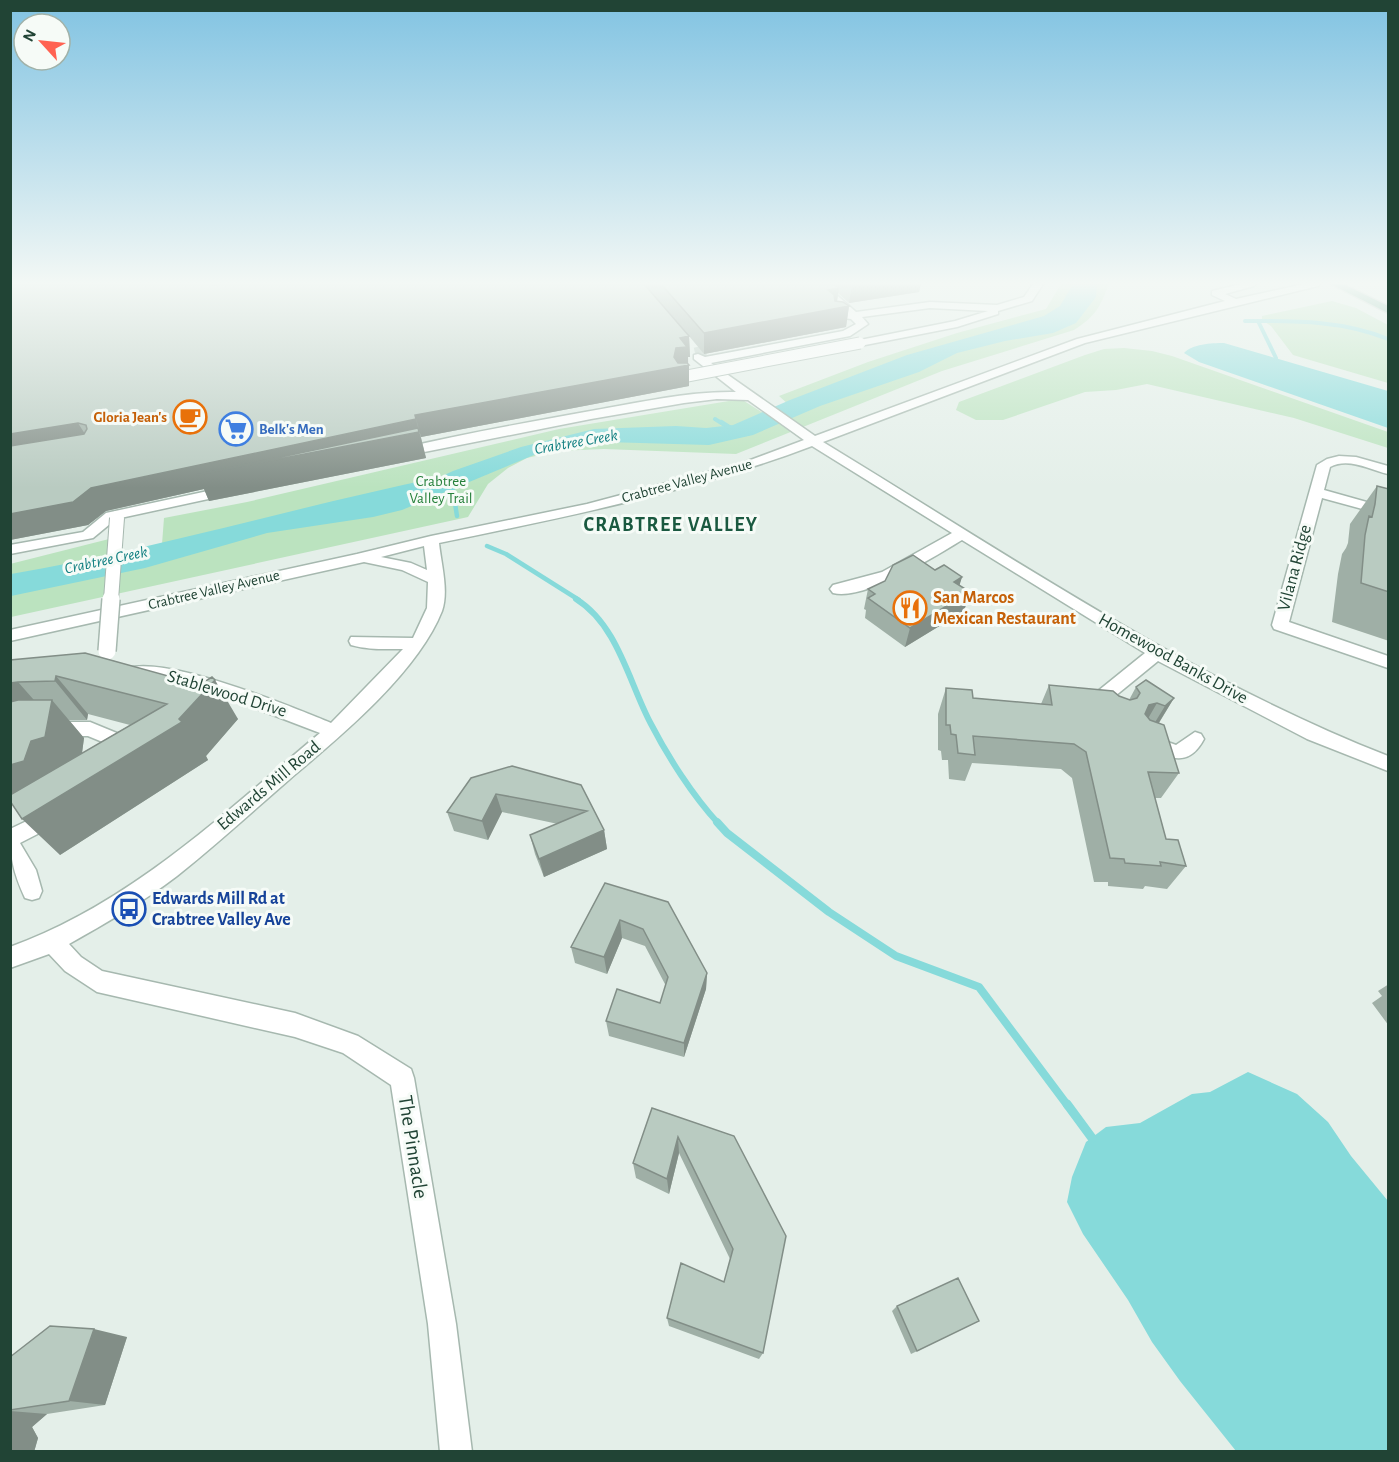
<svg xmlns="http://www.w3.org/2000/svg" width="1399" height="1462" font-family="'Alegreya Sans',sans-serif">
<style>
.green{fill:#bbe3bf}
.water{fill:#86dada}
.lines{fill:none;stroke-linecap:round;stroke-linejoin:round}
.stream-far4{stroke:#86dada;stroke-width:4}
.stream-far3{stroke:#86dada;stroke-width:4.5}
.stream-far2{stroke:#86dada;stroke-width:6}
.stream-far1{stroke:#86dada;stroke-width:8}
.stream{stroke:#86dada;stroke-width:9}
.minor-tunnel{stroke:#bdcdc5;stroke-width:11;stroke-dasharray:11 5;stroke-linecap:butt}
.minor-casing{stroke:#a6b8af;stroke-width:3}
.major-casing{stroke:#c1cbc6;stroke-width:3}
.minor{fill:#fff;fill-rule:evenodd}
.major{fill:#64aa8d;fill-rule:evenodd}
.minor-bridge-far2-casing{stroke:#a6b8af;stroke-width:13;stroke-linecap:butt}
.minor-bridge-far1-casing{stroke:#a6b8af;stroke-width:16;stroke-linecap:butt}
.minor-bridge-casing{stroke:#a6b8af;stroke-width:20;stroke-linecap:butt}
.minor-bridge-far2{stroke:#fff;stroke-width:11}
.minor-bridge-far1{stroke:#fff;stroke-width:14}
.minor-bridge{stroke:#fff;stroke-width:17}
.wall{fill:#9fafa6;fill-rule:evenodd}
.shaded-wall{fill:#828e87}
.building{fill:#b9cbc1;stroke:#828e87;stroke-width:1.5}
.labels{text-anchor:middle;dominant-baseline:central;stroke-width:6;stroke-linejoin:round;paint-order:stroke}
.far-food-label{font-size:15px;font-weight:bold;fill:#c56008;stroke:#f6fbf7;text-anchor:end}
.far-shop-label{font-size:15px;font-weight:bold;fill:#366cbe;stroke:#f6fbf7;text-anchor:start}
.far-park-label{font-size:15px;fill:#26803b;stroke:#f6fbf7}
.far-street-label{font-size:15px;fill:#214435;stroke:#f6fbf7}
.far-water-label{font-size:16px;font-style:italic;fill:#138082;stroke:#f6fbf7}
.street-label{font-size:18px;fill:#214435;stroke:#f6fbf7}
.food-label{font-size:18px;font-weight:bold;fill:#c56008;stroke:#f6fbf7;text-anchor:start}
.transit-label{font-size:18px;font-weight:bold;fill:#164399;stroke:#f6fbf7;text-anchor:start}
.far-district-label{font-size:20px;font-weight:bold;letter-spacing:1.5px;fill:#1a5940;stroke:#f6fbf7}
.near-street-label{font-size:21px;fill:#214435;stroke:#f6fbf7}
</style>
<rect width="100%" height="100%" fill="#e4efe9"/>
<path class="green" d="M 1061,284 L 1109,284 C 1100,307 1096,316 1074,330 L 942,371 L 736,454 L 604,449 L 557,451 L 527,458 L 508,468 L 488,484 L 468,517 L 11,617 L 10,564 L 117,537 L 115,556 L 162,544 L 164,518 L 247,502 L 559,429 L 741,399 L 763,413 L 789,405 L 779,396 L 868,362 L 957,333 L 1046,309 Z
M 1332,301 L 1356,308 L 1388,325 L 1388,383 L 1293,355 L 1271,326 L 1262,320 L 1262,316 Z
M 1124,348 L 1152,351 L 1172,356 L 1388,432 L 1388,448 L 1294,418 L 1147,384 L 1116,390 L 1085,392 L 1003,420 L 976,420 L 956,410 L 959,402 L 1085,355 L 1104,349 Z"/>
<path class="water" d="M 1073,284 L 1097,284 L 1096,297 L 1076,323 L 1053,333 L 1005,341 L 957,353 L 919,372 L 820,406 L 753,435 L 709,445 L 606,442 L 546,450 L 402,510 L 373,517 L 267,533 L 145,568 L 11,596 L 11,574 C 155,549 296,507 440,477 L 453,471 L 521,447 L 594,429 L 676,426 L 706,428 L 733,425 L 790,400 L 907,355 L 1044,316 L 1060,306 Z
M 1224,343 L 1388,391 L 1388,428 L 1199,362 L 1184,353 C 1192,344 1211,343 1224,343 Z
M 1248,1072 L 1297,1094 L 1328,1122 L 1351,1156 L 1388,1201 L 1388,1451 L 1236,1451 L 1180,1381 L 1152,1342 L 1128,1300 L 1083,1234 L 1067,1202 L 1072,1177 L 1086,1142 L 1106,1127 L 1140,1123 L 1192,1094 L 1210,1092 Z"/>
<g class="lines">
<path class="stream-far4" d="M 1245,321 C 1294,321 1342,320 1388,339
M 1258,321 L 1276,358
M 715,419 L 723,424"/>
<path class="stream-far3" d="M 721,422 L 732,429
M 452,484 L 457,516
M 487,546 L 506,554 L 579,600"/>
<path class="stream-far2" d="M 576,599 C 618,625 629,683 651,724 C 668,757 693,796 718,823"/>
<path class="stream-far1" d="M 717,822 L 727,833 L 829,912 L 896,956 L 979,987 L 1068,1106"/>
<path class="stream" d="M 1067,1104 L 1092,1138"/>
<path class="minor-tunnel" d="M 695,353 L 708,350"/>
<g class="minor-casing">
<path id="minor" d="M 814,284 L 824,284 L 856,312 L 930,302 L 997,305 L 1024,297 L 1033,284 L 1043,284 L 1032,301 L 998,311 L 998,314 L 957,327 L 860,346 L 855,343 L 860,340 L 955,321 L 988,311 L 930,308 L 862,317 L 868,324 L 850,336 L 711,363 L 815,436 L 1077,339 L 1225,301 L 1212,295 L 1212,291 L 1241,284 L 1256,284 L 1254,286 L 1225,294 L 1236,299 L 1304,284 L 1320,284 L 1318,286 L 1085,343 L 823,442 C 1007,554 1187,677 1388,756 L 1388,771 L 1307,739 L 1158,661 L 1109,701 L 1112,706 L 1109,711 L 1103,712 L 1097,711 L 1090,699 L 1093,695 L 1145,653 L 962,540 C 935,556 865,601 833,593 L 830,589 L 833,585 L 882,572 L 952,533 L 812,446 C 691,492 565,517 439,543 C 441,563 449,591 442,611 C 418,672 341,736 291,778 C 253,811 216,845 177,876 C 143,902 106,923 69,944 L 81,957 L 102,971 L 295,1013 L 358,1036 L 411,1069 L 414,1078 L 456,1324 L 472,1452 L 440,1452 L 428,1324 L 391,1085 L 343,1053 L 295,1037 L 97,992 L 65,971 L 49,954 L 10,968 L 10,947 C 130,904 224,813 320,733 L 210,691 L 128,676 L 126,672 L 128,668 C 168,656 290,706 331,723 L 403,649 C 385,649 369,650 351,645 L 349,641 L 351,637 L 413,638 L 427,608 L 428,582 L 402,570 L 364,562 L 10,641 L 10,630 L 357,554 L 431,536 L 587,504 L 745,462 L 804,440 L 748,400 L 717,399 L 684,403 L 591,419 L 399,457 L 393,453 L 394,450 C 461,434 529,422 596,410 C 642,402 689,391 736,392 L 694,359 L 694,355 L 698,354 L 705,357 L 843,331 L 856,324 L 851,319 L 843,318 L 842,316 L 845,313 ZM 424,546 L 427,570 L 411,563 L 381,557 Z
M 1339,456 L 1356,457 L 1388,466 L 1388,474 C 1370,470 1349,457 1330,467 L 1324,490 L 1388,508 L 1388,516 L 1322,498 L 1289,622 L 1388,656 L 1388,668 L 1274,629 L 1272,625 L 1317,465 L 1327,459 Z
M 231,486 L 238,490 L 236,493 L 116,519 L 93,538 L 10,554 L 10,545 L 83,532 L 106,513 Z
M 52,722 L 90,722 L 124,736 L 131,755 L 129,760 L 122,762 L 115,760 L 110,745 L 88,736 L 52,736 L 10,745 L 10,731 Z
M 1195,732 L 1201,734 L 1204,739 C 1188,769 1169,757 1145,748 L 1142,743 L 1145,738 L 1151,736 L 1176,745 Z
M 54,808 L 61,810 L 64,816 L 61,822 L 20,843 L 36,870 L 42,891 L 39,898 L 32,900 L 25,898 C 13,872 10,857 10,829 Z"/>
</g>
<g class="major-casing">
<path id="major" d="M 1331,284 L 1343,284 L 1388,306 L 1388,313 Z"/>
</g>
<use href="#minor" class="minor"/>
<use href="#major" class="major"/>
<g class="minor-bridge-far2-casing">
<path id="minor-bridge-far2" d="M 682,377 L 860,343"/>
</g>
<g class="minor-bridge-far1-casing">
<path id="minor-bridge-far1" d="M 111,600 L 117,518"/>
</g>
<g class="minor-bridge-casing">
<path id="minor-bridge" d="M 107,651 L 111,599"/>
</g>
<use href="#minor-bridge-far2" class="minor-bridge-far2"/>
<use href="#minor-bridge-far1" class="minor-bridge-far1"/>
<use href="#minor-bridge" class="minor-bridge"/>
</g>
<path class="wall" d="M 10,284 L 216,285 L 921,284 L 919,292 L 849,303 L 838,293 L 837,301 L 849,306 L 846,327 L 704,354 L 689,336 L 690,357 L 688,357 L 689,386 L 421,437 L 426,458 L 209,501 L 204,489 L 106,511 L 88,525 L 10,540 Z
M 1377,486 L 1389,489 L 1389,641 L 1332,622 L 1338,574 L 1342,554 L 1346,548 L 1348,543 L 1350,524 Z
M 935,570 L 962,577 L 959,585 L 970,592 L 964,611 L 905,647 L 865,618 L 866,610 L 864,609 L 868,589 Z
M 10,660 L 190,682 L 193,688 L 238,719 L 206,756 L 208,760 L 60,855 ZM 88,714 L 130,725 L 82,753 L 84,738 L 69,720 L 87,720 Z
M 1049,685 L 1119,696 L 1129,700 L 1136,687 L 1174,698 L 1159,723 L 1179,773 L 1161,798 L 1155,798 L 1166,839 L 1186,866 L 1167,889 L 1145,886 L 1143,889 L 1108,886 L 1108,882 L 1094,882 L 1072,778 L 1061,769 L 972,763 L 965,781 L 949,779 L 948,760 L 942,760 L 941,751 L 938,750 L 938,714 L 946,688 L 973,698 L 1041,704 Z
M 471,778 L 581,785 L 604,830 L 607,849 L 544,877 L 535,854 L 530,835 L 558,824 L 502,812 L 488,840 L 454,831 L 447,812 Z
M 605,883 L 707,973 L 706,989 L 684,1057 L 609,1036 L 606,1021 L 660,1003 L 666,986 L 645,946 L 622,938 L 607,974 L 575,963 L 571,947 Z
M 1389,984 L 1389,1026 L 1372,1003 L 1382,996 L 1378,991 Z
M 652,1108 L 734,1136 L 763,1353 L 759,1359 L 669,1326 L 667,1318 L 724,1282 L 730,1259 L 679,1153 L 669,1194 L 636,1178 L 633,1163 Z
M 897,1306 L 979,1321 L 911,1354 L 892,1311 Z
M 127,1337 L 105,1405 L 47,1414 L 32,1427 L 38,1438 L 34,1452 L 10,1452 L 10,1357 Z"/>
<path class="shaded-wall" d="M 852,284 L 921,284 L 919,292 L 849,303 Z
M 839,288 L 836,308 L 828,290 Z
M 849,306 L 846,327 L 704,354 L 704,333 Z
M 689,336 L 690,357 L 688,357 L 688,365 L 689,365 L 689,386 L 421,437 L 415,415 L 674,357 L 676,348 L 680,338 Z
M 416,419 L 426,458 L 209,501 L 204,489 L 106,511 L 88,525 L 10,540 L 10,514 L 91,488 Z
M 78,423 L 92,445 L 10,459 L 10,434 Z
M 962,577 L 956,597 L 954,582 Z
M 970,592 L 964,611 L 905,647 L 910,628 Z
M 56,676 L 88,714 L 87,720 L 55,681 Z
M 215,680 L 238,719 L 206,756 L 208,760 L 60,855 L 22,819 L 10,799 L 10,683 L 18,682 L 49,717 L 52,700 L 84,738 L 79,775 L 179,719 L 191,690 L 190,682 L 199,697 Z
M 1174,698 L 1158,724 L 1149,732 L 1165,706 Z
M 1157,703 L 1142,729 L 1134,731 L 1149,705 Z
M 496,794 L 502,812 L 488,840 L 482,821 Z
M 604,830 L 607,849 L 544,877 L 539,859 Z
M 620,920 L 622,938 L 607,974 L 604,957 Z
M 707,973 L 706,989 L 684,1057 L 684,1043 Z
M 678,1137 L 679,1153 L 669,1194 L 667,1179 Z
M 94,1329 L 127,1337 L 105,1405 L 69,1401 Z
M 10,1411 L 47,1414 L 32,1427 L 38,1438 L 34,1452 L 10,1452 Z"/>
<path class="building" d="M 10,284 L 210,284 L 216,285 L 218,284 L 644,284 L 689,336 L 680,338 L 687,347 L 676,348 L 674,357 L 678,363 L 687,363 L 689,365 L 415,415 L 416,419 L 91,488 L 73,502 L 10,514 L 10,446 L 84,434 L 87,429 L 86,425 L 78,423 L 10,434 Z
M 661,284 L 834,284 L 839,288 L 828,290 L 834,295 L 835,301 L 843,302 L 849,306 L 704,333 Z
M 418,428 L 419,432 L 196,475 Z
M 1377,486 L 1389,489 L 1389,592 L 1361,583 L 1365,535 L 1369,516 L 1372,517 L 1375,504 Z
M 913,555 L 935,570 L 944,565 L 962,577 L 954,582 L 970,592 L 910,628 L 868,598 L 875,594 L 868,589 L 885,581 L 893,565 Z
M 85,653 L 190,682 L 191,690 L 212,677 L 215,680 L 179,719 L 182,722 L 22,819 L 10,801 L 10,795 L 167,704 L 56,676 L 55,681 L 18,682 L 10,683 L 10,660 Z
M 1146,680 L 1174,698 L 1165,706 L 1157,703 L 1149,705 L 1145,714 L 1150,720 L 1164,725 L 1179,773 L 1148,772 L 1166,839 L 1178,840 L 1186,866 L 1160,862 L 1161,866 L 1125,863 L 1124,859 L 1110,858 L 1086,752 L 1074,744 L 973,736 L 975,755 L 958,753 L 956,735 L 951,734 L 950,725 L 946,725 L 946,688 L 972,690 L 973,698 L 1052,705 L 1049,685 L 1113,691 L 1119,696 L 1130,700 L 1137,698 L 1140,693 L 1136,687 Z
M 18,700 L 52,700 L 45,737 L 31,741 L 24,761 L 10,765 L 10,702 Z
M 512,766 L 581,785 L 604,830 L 539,859 L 530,835 L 587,811 L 496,794 L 482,821 L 447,812 L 471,778 Z
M 605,883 L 668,902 L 707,973 L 684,1043 L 606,1021 L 617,989 L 660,1003 L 668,977 L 643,929 L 620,920 L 604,957 L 571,947 Z
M 652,1108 L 734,1136 L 786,1236 L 763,1353 L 667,1318 L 681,1263 L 724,1282 L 733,1249 L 678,1137 L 667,1179 L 633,1163 Z
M 958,1278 L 979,1321 L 917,1351 L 897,1306 Z
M 50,1326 L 94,1329 L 69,1401 L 10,1410 L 10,1357 Z"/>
<linearGradient id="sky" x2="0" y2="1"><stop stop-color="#81c3e2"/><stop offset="0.58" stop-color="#f3f8f5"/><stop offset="1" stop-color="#f3f8f5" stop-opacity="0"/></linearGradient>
<rect width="1399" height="488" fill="url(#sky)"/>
<defs>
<g id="cafe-ring" transform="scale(1.725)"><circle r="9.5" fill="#f6fbf7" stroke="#e8710a" stroke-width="1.5"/><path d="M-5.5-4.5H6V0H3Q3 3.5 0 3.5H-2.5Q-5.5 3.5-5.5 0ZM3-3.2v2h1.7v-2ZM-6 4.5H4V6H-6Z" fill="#e8710a"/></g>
<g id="supermarket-ring" transform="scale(1.725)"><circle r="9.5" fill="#f6fbf7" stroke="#3f7fe0" stroke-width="1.5"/><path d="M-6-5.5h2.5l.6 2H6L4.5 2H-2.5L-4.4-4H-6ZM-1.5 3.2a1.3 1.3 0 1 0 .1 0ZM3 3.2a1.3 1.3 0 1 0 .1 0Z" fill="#3f7fe0"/></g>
<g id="restaurant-ring" transform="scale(1.725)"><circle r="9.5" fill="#f6fbf7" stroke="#e8710a" stroke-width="1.5"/><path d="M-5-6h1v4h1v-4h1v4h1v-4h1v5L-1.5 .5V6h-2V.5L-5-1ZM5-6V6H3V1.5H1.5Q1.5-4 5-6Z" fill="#e8710a"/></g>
<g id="bus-ring" transform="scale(1.725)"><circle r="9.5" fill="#f6fbf7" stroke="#1a4fb4" stroke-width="1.5"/><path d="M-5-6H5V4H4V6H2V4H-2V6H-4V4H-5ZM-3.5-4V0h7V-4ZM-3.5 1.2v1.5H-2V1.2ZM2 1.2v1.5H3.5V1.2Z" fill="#1a4fb4"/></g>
</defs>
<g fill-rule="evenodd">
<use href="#cafe-ring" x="190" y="417"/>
<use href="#supermarket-ring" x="236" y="429"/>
<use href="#restaurant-ring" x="910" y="608"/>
<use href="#bus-ring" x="129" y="909"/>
</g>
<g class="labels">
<g class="far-food-label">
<text x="167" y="417">Gloria Jean's</text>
</g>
<g class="far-shop-label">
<text x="259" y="429">Belk's Men</text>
</g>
<g class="far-park-label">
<text x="441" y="481">Crabtree<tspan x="441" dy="17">Valley Trail</tspan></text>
</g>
<g class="far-street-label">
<text transform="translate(687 481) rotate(-15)">Crabtree Valley Avenue</text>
<text transform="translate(214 590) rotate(-13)">Crabtree Valley Avenue</text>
</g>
<g class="far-water-label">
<text transform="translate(576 442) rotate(-10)">Crabtree Creek</text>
<text transform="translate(106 560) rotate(-12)">Crabtree Creek</text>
</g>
<g class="street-label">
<text transform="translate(1295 568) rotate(-75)">Vilana Ridge</text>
<text transform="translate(1173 659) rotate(29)">Homewood Banks Drive</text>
<text transform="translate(227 694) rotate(17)">Stablewood Drive</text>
<text transform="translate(269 786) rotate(-40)">Edwards Mill Road</text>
</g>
<g class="food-label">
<text x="933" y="598">San Marcos<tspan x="933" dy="21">Mexican Restaurant</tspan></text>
</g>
<g class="transit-label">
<text x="152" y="899">Edwards Mill Rd at<tspan x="152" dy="21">Crabtree Valley Ave</tspan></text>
</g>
<g class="far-district-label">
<text x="671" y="525">CRABTREE VALLEY</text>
</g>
<g class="near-street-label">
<text transform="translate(413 1147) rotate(81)">The Pinnacle</text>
</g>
</g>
<rect width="1399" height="1462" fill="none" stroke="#214435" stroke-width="24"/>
<g transform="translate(42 42) rotate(297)"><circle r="28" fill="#f6fbf7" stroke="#a1b2a9" stroke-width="1.5"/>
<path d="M0-4.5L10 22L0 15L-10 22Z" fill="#ff6252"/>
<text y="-9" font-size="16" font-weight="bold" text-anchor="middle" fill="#214435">N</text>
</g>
</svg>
